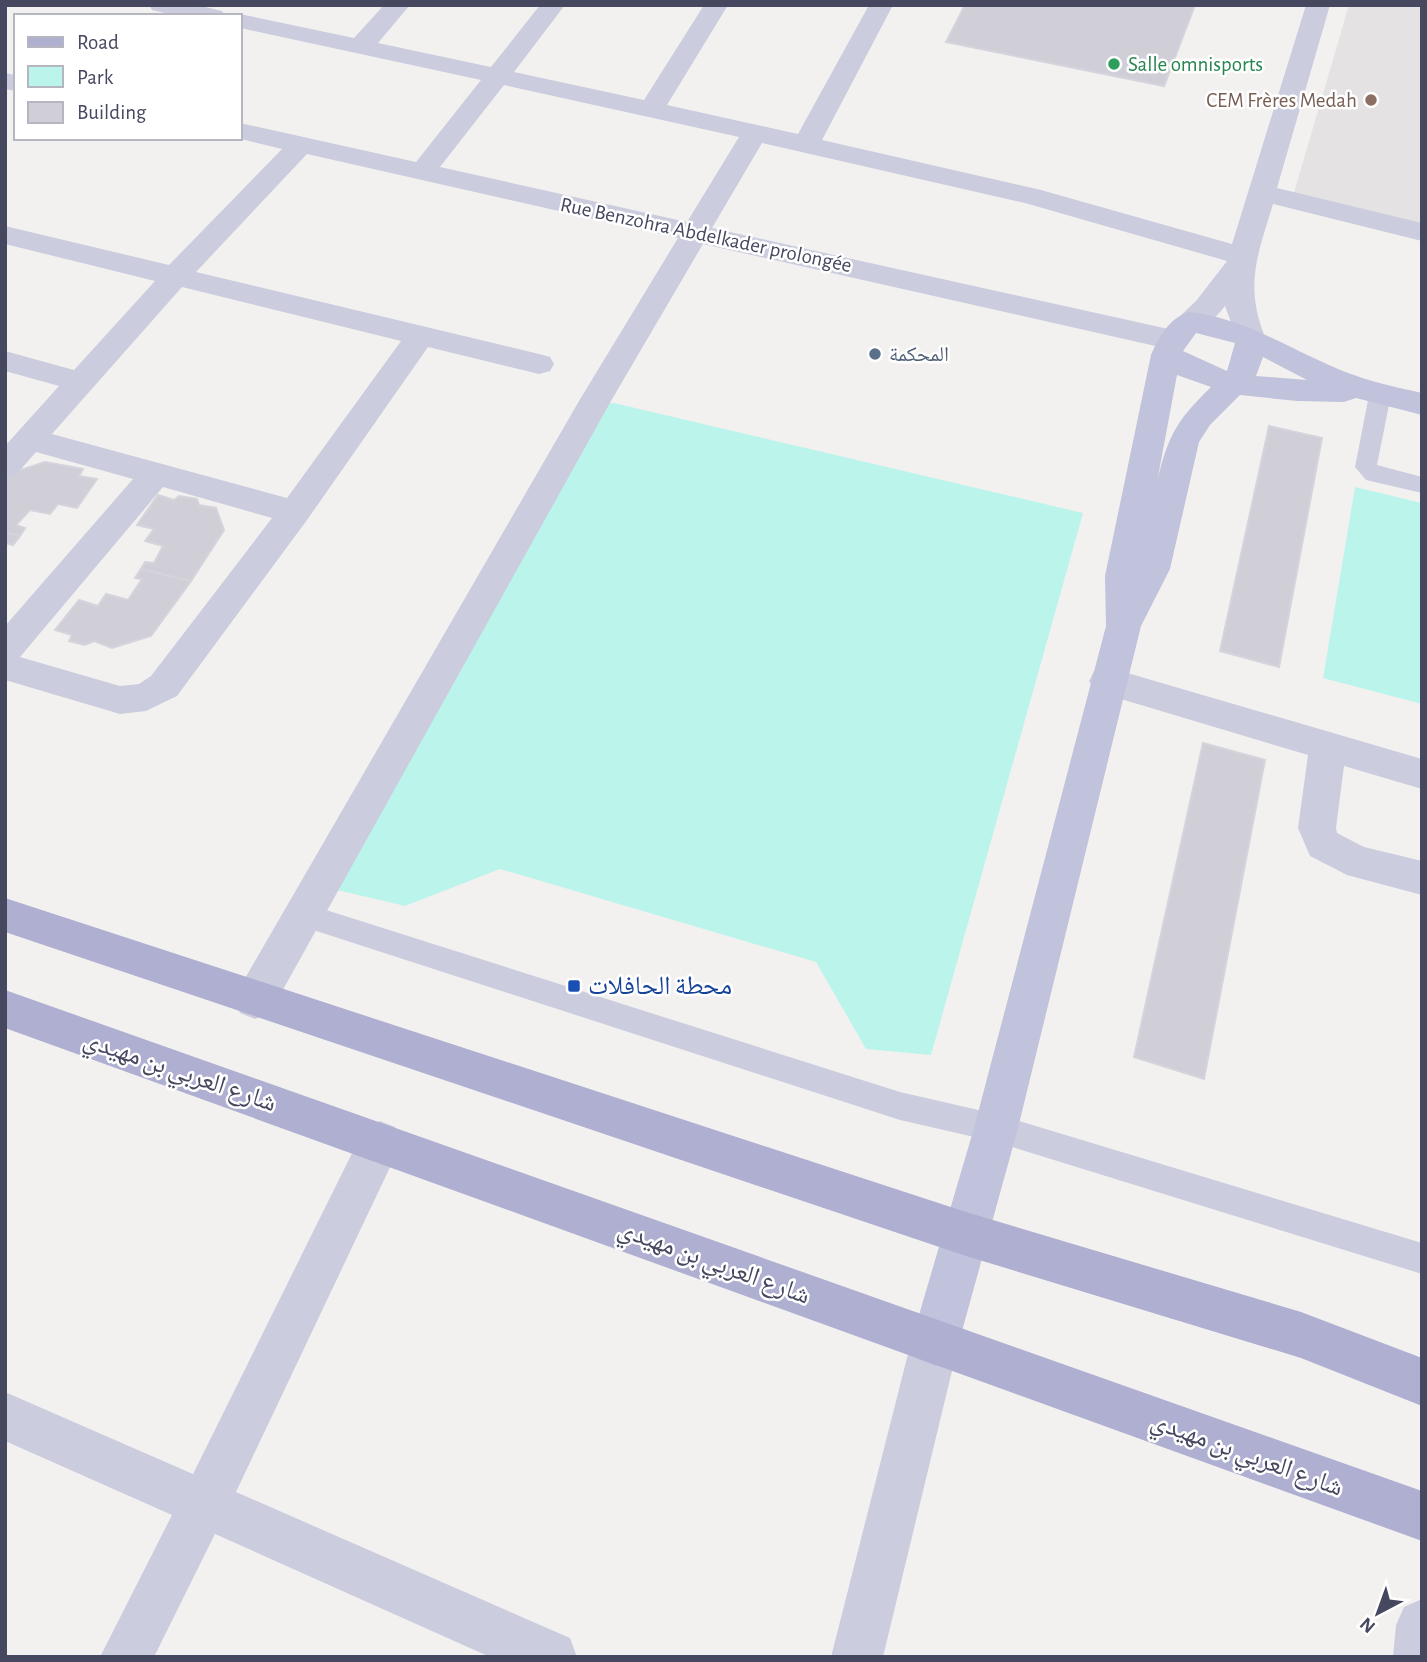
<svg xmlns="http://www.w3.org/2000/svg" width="1427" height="1662" font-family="'Alegreya Sans','Noto Naskh Arabic',sans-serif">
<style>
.education{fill:#e4e2e2}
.green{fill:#bbf4eb}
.building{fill:#d0cfd8;stroke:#d5d4dc;stroke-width:2}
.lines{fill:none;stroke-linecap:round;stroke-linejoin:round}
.lane{fill:#cbcdde;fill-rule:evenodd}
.street{fill:#cbcdde;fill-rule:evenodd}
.secondary{fill:#c1c2db;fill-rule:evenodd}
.primary{fill:#aeafd1;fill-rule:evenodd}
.leisure-dot{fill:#2e9e5b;stroke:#fff;stroke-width:2.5}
.education-dot{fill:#8d6e63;stroke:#fff;stroke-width:2.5}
.service-dot{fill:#5c6f8a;stroke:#fff;stroke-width:2.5}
.transit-dot{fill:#1a4fb4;stroke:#fff;stroke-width:2.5}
.labels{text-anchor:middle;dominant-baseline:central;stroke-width:5;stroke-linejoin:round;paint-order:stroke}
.far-leisure-label{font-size:21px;fill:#27864d;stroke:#fff;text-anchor:start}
.far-education-label{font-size:21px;fill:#785e54;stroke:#fff;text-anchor:end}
.far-street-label{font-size:21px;fill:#464860;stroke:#fff}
.far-service-label{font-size:21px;fill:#4e5e75;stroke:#fff;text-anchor:start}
.transit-label{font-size:26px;fill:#164399;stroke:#fff;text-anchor:start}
.street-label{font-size:26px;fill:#464860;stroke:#fff}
</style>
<rect width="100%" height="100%" fill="#f3f1f0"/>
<path class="education" d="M 1349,5 L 1422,5 L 1422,226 L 1293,196 Z"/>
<path class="green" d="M 614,403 L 1083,513 L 931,1055 L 866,1049 L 816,962 L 500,869 L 405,906 L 337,890 L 596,404 Z
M 1355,487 L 1422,503 L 1422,704 L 1323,678 Z"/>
<path class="building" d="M 965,5 L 1195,5 L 1164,86 L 946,42 Z
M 1269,426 L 1322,438 L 1279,667 L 1220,651 Z
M 45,462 L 83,469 L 79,476 L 97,479 L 77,508 L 58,504 L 50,514 L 30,510 L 16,525 L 25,528 L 20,536 L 5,532 L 5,475 Z
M 158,495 L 174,500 L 179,496 L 197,499 L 199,505 L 216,508 L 224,530 L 191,581 L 141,569 L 145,562 L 154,563 L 163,546 L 145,541 L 154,529 L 137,525 Z
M 5,532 L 20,536 L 13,545 L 5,543 Z
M 141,569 L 191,581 L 151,636 L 112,648 L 94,641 L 85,645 L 69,641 L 72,635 L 55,630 L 79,600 L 98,606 L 106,594 L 128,600 L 142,579 L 135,578 Z
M 1203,743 L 1265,760 L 1204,1079 L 1134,1057 Z"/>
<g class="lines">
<path class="lane" d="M 1380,388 L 1388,390 L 1391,395 L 1377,465 L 1422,477 L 1422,493 L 1366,480 L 1355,467 L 1369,395 L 1372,390 Z
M 304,903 L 900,1092 L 996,1114 L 1422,1243 L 1422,1274 L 996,1142 L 900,1120 L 304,927 L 294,923 L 290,915 L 294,907 Z"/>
<path class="street" d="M 149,5 L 197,5 L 222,11 L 225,16 L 177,16 L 152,10 Z
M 384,5 L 410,5 L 378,43 L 491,67 L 540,5 L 565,5 L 514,72 L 644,100 L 704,5 L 728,5 L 667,105 L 798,134 L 869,5 L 893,5 L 822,140 L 1041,190 L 1232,244 L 1306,5 L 1330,5 L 1277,188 L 1422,223 L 1422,241 L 1273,204 C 1258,255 1244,284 1265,337 L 1261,344 L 1250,347 L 1239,344 L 1225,306 C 1213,321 1199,334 1178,329 L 1174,322 L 1196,301 L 1227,261 L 1025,203 L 762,143 L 712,228 L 1173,330 L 1184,333 L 1188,340 L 1184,347 L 1173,350 L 703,244 L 611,401 L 270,1013 L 255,1019 L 240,1013 L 234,1000 L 240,987 L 579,401 L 678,238 L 307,154 L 196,272 L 539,354 L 550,357 L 554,364 L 550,371 L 539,374 L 428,347 L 307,520 L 177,696 L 146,711 L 120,714 L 5,680 L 5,626 L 133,479 L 36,452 L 16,475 L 5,478 L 5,446 L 59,386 L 5,371 L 5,351 L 74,370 L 155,281 L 5,244 L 5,226 L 169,265 L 282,149 L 237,138 L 240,138 L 240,123 L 416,162 L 481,80 L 240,28 L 240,16 L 231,16 L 240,14 L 354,38 ZM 504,85 L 739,137 L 687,222 L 440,167 ZM 182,287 L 401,341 L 287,498 L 52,434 ZM 163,487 L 272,518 L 151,676 L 139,684 L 120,686 L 20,657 Z
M 5,73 L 16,75 L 16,91 L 5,89 Z
M 1107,667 L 1422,759 L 1422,789 L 1344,766 L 1336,828 L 1337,833 L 1364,847 L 1422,861 L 1422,895 L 1347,875 L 1310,856 L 1298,828 L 1308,755 L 1094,691 L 1089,681 L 1094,671 Z
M 380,1121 L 395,1127 L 402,1142 L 236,1492 L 570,1638 L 577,1657 L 490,1657 L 215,1534 L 154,1657 L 100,1657 L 172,1515 L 5,1441 L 5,1392 L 193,1474 L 365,1127 Z
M 935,1318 L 952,1325 L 959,1342 L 883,1657 L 831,1657 L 911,1342 L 918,1325 Z
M 1422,1599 L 1422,1657 L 1393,1657 L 1396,1625 L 1404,1607 Z"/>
<path class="secondary" d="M 1189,312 C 1242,318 1281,344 1329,365 C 1359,379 1390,386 1422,393 L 1422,415 L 1356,398 L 1344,402 L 1297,401 L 1240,395 L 1210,425 L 1199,442 L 1170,569 L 1141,626 L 1018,1128 L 959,1342 L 952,1359 L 935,1366 L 918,1359 L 911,1342 L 974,1128 L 1106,626 L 1105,576 L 1151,355 C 1159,337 1169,318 1189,312 ZM 1196,333 L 1235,343 L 1227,371 L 1183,351 ZM 1263,357 L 1307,380 L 1256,376 ZM 1177,375 L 1211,387 C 1176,421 1168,436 1157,482 Z"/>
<path class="primary" d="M 5,898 L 966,1212 L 1301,1312 L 1422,1358 L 1422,1406 L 1301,1358 L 966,1256 L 5,932 Z
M 5,990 L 1422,1491 L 1422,1541 L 5,1028 Z"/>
</g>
<circle class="leisure-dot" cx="1114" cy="64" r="7"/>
<circle class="education-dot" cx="1371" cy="100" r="7"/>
<circle class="service-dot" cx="875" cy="354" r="7"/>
<rect class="transit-dot" x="567" y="979" width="14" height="14" rx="3.5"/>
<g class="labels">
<g class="far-leisure-label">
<text x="1128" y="64">Salle omnisports</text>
</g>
<g class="far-education-label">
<text x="1357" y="100">CEM Frères Medah</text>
</g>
<g class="far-street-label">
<text transform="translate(706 235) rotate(12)">Rue Benzohra Abdelkader prolongée</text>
</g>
<g class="far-service-label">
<text x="889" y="354">المحكمة</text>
</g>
<g class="transit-label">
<text x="588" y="986">محطة الحافلات</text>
</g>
<g class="street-label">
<text transform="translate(180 1071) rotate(19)">شارع العربي بن مهيدي</text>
<text transform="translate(714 1262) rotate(20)">شارع العربي بن مهيدي</text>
<text transform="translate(1247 1454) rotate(20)">شارع العربي بن مهيدي</text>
</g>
</g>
<rect width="1427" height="1662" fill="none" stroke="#464860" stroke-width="14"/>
<rect x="14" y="14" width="228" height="126" fill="#ffffff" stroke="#b5b6bf" stroke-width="2"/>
<rect x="28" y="37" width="35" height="10" fill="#aeafd1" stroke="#b5b6bf" stroke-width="2"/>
<text x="77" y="49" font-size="21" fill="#464860">Road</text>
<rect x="28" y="66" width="35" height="21" fill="#bbf4eb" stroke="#b5b6bf" stroke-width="2"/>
<text x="77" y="84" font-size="21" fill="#464860">Park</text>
<rect x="28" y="102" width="35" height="21" fill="#d0cfd8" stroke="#b5b6bf" stroke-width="2"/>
<text x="77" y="119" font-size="21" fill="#464860">Building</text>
<g transform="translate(1378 1613) rotate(221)" stroke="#ffffff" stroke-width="5" paint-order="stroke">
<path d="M0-5L12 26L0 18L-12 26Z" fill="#464860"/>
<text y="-10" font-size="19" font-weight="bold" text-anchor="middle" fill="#464860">N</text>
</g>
</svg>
